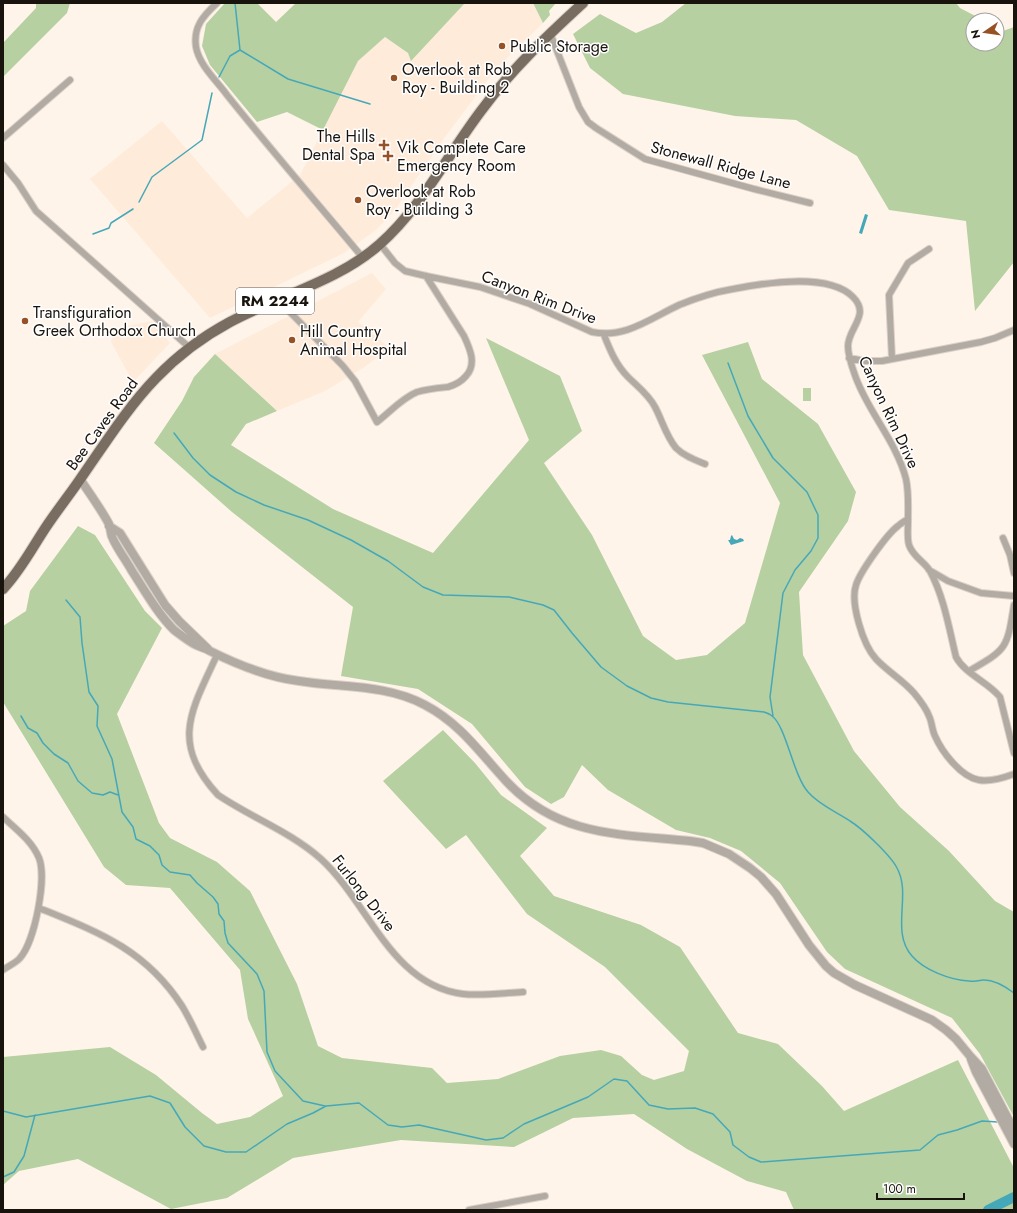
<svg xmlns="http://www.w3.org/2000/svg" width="1017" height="1213" font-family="Jost,sans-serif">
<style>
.built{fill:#ffebda}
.green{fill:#b6d0a2}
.water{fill:#45a8b8}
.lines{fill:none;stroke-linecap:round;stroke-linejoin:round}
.stream{stroke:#45a8b8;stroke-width:1.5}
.river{stroke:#45a8b8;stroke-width:10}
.minor-casing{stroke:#dad0c7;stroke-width:8}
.tertiary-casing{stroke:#dad0c7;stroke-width:10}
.primary-casing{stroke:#dad0c7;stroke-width:12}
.minor{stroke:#b1aba3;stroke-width:6}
.tertiary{stroke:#b1aba3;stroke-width:8}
.primary{stroke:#786d60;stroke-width:10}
.poi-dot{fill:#965124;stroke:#fff;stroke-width:1.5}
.labels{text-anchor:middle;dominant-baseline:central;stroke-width:3;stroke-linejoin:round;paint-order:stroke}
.shield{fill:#fff;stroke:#5e5a56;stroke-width:1}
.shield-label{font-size:15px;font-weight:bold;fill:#19130e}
.poi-label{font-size:16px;fill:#19130e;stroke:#fff;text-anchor:start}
.street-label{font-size:16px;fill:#19130e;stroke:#fff}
</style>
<rect width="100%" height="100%" fill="#fff4ea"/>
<path class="built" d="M 465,3 L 533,3 L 543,23 L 496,69 L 442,141 L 395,210 L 376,230 L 344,253 L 210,318 L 90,179 L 162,121 L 247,218 L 300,175 L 358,61 L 385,37 L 408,53 L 411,60 Z
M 372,273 L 386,289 L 358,322 L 390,348 L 363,368 L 325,391 L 277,411 L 215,354 Z
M 152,321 L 170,343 L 133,382 L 111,342 L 113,335 L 123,327 Z"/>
<path class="green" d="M 36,3 L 70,3 L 67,13 L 3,77 L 3,43 L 36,8 Z
M 225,3 L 257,3 L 276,22 L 296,3 L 465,3 L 411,61 L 408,53 L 385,37 L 358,61 L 323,130 L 287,112 L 257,122 L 210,65 L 202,46 L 206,24 Z
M 533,3 L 556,3 L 549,11 L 550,15 L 543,23 Z
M 686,3 L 956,3 L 960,8 L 983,20 L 973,20 L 973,44 L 997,44 L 997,28 L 1003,31 L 1014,27 L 1014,262 L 975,311 L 966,221 L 889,210 L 857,156 L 796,120 L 735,116 L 623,94 L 590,68 L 573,34 L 600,14 L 636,33 L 662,22 Z
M 486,338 L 560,376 L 582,431 L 544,463 L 592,535 L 643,636 L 676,660 L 707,655 L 745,623 L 780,503 L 702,355 L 748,342 L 762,379 L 818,424 L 856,492 L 848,521 L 799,592 L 803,655 L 854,751 L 900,807 L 949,851 L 995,901 L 1014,912 L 1014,1117 L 980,1054 L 952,1018 L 845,969 L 827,952 L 780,883 L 741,851 L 710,838 L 676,830 L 608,790 L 582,765 L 564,797 L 551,804 L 525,787 L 472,724 L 418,689 L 341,676 L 353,607 L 232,512 L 154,443 L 182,401 L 194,377 L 215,354 L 277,411 L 246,424 L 231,445 L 333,509 L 433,553 L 529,440 Z
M 803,388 L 811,388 L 811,401 L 803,401 Z
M 78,526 L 95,535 L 145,611 L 162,628 L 117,714 L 159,823 L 170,838 L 217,862 L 250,891 L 297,984 L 318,1046 L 342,1058 L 432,1068 L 447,1083 L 498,1079 L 560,1056 L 601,1050 L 621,1056 L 642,1075 L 654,1080 L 684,1071 L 689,1051 L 605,967 L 527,914 L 466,835 L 446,849 L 383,781 L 443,730 L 475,763 L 501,795 L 547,828 L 520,856 L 554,896 L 641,925 L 680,947 L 738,1033 L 778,1044 L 822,1086 L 844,1111 L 958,1060 L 1014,1168 L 1014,1210 L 794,1210 L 786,1192 L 747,1181 L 687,1149 L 634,1114 L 573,1118 L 514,1147 L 401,1140 L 293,1158 L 227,1198 L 171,1209 L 78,1159 L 19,1171 L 3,1185 L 3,1057 L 110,1047 L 156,1075 L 202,1113 L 217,1124 L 250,1117 L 283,1096 L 248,1019 L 240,970 L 170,888 L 126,885 L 104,867 L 3,702 L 3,626 L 26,611 L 30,591 Z"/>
<path class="water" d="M 865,214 L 868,215 L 862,234 L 859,233 Z
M 732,535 L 734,539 L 737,540 L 740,538 L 743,539 L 744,541 L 731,545 L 728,540 L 730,540 L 731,536 Z"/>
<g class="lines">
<path class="stream" d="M 240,50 L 288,79 L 370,104
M 219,77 L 230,56 L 240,50 L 235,3
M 139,202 L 152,177 L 202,140 L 212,93
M 93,234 L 109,228 L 111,223 L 133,209
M 728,363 L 748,416 L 773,458 L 807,492 L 818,515 L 818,538 L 811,551 L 795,570 L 783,593 L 770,697 L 773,716
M 174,433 L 193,458 L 210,475 L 236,492 L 264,505 L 308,520 L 351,540 L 388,561 L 423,587 L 443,595 L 509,597 L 543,605 L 554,610 L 572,633 L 601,667 L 627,686 L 651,698 L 668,702 L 764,712 C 767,713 770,714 772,716 C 786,726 793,775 808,792 C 819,805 837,812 850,821 C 863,829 891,856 897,868 C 912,895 890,931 912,956 C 924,970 950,980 969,981 C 974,982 979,980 984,980 C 995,980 1006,987 1014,993
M 66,600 L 80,617 L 82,643 L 89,692 L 98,706 L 97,726 L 112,759 L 122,812 L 133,827 L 136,839 L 150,846 L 159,855 L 162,865 L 170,872 L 190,875 L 197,883 L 213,897 L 218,904 L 219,914 L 224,921 L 225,933 L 228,943 L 257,974 L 264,991 L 267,1052 L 275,1071 L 303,1101 L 325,1106
M 21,716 L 28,728 L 37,733 L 43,743 L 54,754 L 68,763 L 78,781 L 92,793 L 103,795 L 110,792 L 118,795
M 3,1111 L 26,1117 L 150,1096 L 170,1103 L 185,1127 L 204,1146 L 226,1152 L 246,1152 L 287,1124 L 313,1113 L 326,1106 L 359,1103 L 388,1125 L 402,1127 L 419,1125 L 486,1140 L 503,1138 L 524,1124 L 588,1097 L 614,1079 L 627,1081 L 649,1105 L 668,1109 L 695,1108 L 713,1114 L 730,1132 L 733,1145 L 749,1157 L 761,1162 L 920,1150 L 938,1135 L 957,1130 L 982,1121 L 998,1122
M 3,1177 L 14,1172 L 24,1156 L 35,1115"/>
<path class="river" d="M 988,1210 L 1014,1197"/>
<g class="minor-casing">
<path id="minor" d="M 217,3 C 203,16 193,27 196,47 C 199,65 217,81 227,95 C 271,150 318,204 363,258
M 550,33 L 579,107 L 588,122 L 596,128 L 645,159 L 754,189 L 810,203
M 3,138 L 70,80
M 3,165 L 18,183 L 36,211 L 190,348
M 380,244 L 395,263 L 405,271 L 426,276 L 480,287 L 530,304 L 592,332 C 625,339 651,318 679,305 C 696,298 715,292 733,289 C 764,283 828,272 853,297 C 871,315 848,328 848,346 C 848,357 852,367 856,378 C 869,413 896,441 906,479 C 909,493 908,508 908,522 C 908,530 907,538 909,545 C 913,557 924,561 930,571 C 944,597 949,628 956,657 C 965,674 988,682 1000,697 L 1014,753
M 278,300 L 343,366 L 355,381 L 377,422 C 390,412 402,398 417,392 C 427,389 438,388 448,387 C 455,385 461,382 466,376 C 477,364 470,349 464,336 L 426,276
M 604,335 C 610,350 616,365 628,377 C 637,386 649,395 655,407 C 662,420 666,436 676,448 C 684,456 695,460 705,464
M 849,358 L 865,361 L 882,361 L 981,342 L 995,338 L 1014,330
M 892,359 L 889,295 L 908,263 L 929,249
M 908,519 C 905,521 901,523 898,526 C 887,534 860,572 856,585 C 850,603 863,645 876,659 C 887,671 903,680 914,693 C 919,699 926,708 929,716 C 932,722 932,730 935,736 C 942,752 961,777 979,780 C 990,782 1003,778 1014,774
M 1003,538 L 1010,555 L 1014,573
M 929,570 L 948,581 L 981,593 L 1014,596
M 217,655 C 191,711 170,743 218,795 C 252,818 291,832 321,859 C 369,903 391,985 463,994 C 482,996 503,993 523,992
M 969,671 C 1007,649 1007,649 1014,605
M 3,817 C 16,829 32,841 39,858 C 47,878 35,941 20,958 C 16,963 8,966 3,970
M 39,908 C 98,932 145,949 182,1006 C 190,1019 196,1033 203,1047
M 469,1210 L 545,1196"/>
</g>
<g class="tertiary-casing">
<path id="tertiary" d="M 80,479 C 90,494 101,509 109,524 C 111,529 110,534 113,539 C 118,550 126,560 132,571 C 145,591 157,613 174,630 C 181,635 188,641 196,645 C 200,647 205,648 210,651 C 238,665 267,677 299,681 C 342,688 386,684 425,705 C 461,724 480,753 507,782 C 559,837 620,834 690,841 L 703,843 L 729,854 L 750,868 L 761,877 L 776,894 L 809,945 L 826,966 L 834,973 L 855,985 L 932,1020 L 946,1030 L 956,1039 L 970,1056 L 982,1069 L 1014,1130
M 109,526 L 120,533 L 165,605 L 179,621 L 208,649
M 971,1059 L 976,1072 L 1014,1144"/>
</g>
<g class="primary-casing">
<path id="primary" d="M 3,589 C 21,570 32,548 46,527 C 58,509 71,493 83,475 C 106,442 128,407 156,378 C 177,356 204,336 230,322 C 278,296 339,281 380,244 C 423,206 449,152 484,107 C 513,68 547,36 583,3"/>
</g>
<use href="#minor" class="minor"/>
<use href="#tertiary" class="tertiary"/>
<use href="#primary" class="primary"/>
</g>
<g class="poi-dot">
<circle cx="502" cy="46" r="4"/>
<circle cx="394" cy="78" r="4"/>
<path d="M382 139h4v4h4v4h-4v4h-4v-4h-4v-4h4z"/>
<path d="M386 150h4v4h4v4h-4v4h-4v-4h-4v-4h4z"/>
<circle cx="358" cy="200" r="4"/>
<circle cx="25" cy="321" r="4"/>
<circle cx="292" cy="340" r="4"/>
</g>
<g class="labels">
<rect class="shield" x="236" y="288" width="78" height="26" rx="3"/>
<g class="shield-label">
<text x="275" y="301">RM 2244</text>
</g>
<g class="poi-label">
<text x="510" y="46">Public Storage</text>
<text x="402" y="69">Overlook at Rob<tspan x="402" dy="18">Roy - Building 2</tspan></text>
<text x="375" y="136" text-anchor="end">The Hills<tspan x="375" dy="18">Dental Spa</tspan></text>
<text x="397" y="147">Vik Complete Care<tspan x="397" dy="18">Emergency Room</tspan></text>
<text x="366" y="191">Overlook at Rob<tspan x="366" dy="18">Roy - Building 3</tspan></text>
<text x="33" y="312">Transfiguration<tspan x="33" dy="18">Greek Orthodox Church</tspan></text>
<text x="300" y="331">Hill Country<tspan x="300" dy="18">Animal Hospital</tspan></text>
</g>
<g class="street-label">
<text transform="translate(721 165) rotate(15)">Stonewall Ridge Lane</text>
<text transform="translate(539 297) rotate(21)">Canyon Rim Drive</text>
<text transform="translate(889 412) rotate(65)">Canyon Rim Drive</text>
<text transform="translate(102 424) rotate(-54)">Bee Caves Road</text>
<text transform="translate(364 893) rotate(52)">Furlong Drive</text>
</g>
</g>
<rect width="1017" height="1213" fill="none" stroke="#19130e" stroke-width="8"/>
<g transform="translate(985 32) rotate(257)"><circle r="19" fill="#ffffff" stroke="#a3a19f"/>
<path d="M0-3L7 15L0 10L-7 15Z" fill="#965124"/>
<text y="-6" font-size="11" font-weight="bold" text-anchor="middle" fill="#19130e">N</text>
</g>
<path d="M877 1193v6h87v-6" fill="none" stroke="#19130e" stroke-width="2"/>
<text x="883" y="1193" font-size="12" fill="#19130e" stroke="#ffffff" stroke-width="3" paint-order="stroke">100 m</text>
</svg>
